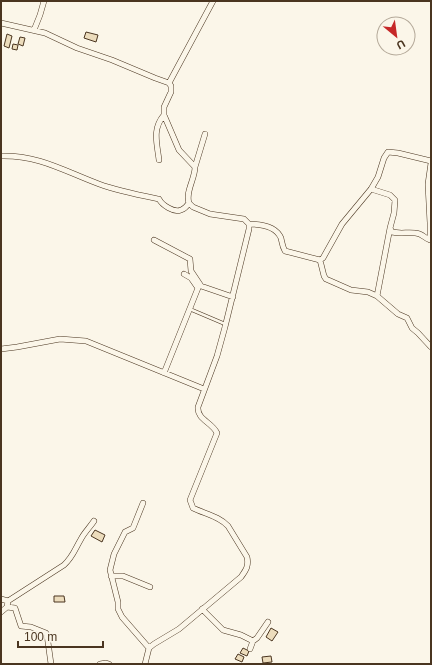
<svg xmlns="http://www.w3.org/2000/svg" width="432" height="665" font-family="Arial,sans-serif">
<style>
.building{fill:#ecdcbc;stroke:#4a3520}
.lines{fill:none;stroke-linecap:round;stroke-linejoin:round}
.lane-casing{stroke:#4a3520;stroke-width:4}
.street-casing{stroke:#4a3520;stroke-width:6}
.lane{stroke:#fbf6e9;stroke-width:2.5}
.street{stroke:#fbf6e9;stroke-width:5}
</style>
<rect width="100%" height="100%" fill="#fbf6e9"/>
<path class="building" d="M 86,32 L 98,35 L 96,42 L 84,38 Z
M 7,34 L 12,36 L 9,48 L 4,46 Z
M 20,37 L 25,38 L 23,46 L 18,44 Z
M 13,44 L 18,45 L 17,50 L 12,49 Z
M 95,530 L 105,535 L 102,542 L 91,536 Z
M 54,596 L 64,596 L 65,602 L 54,602 Z
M 271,628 L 278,632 L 272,641 L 266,637 Z
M 243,648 L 249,651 L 247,656 L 240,653 Z
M 238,654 L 244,657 L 242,662 L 235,659 Z
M 271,656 L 272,662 L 263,663 L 262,657 Z"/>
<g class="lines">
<g class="lane-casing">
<path id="lane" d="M 192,310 L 225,324"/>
</g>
<g class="street-casing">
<path id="street" d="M 1,23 L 45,33 L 77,48 L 112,60 L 155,78 L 169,83 L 171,86 L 171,92 L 164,107 L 164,115 L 179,150 L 195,167 C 195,179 185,192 189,203 L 193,207 L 210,214 L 244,219 L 249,224 L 249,229 L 225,327 L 217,356 L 198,407 C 197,420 212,422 217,433 L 190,500 L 193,508 C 205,514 219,516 228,526 L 247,557 C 249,566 246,570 241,577 L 179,629 L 154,644 L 149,648 L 145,664
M 34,30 L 40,15 L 44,1
M 169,83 L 213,1
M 1,156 C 39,155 64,171 99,184 C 118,191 139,195 159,199 C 162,205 174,213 181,210 C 184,209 187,206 189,203
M 159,160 C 157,143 152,129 164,115
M 195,167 L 205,134
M 371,189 L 390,195 L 395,200 L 394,213 L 390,228 L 392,232 C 400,234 408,232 415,233 C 422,233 424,238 430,240
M 249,224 C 260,224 276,226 281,238 C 282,242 282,246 285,251 L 320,260
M 154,240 L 190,259 L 191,271 L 201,286 L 233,297
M 430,240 L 430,223 L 428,184 L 431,163
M 320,260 L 323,258 L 342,224 L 371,189 L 378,177 L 384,158 L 388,152 L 398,153 L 431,161
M 320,260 L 324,276 L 326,279 L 351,290 L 368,292 L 377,296 L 398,314 L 407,318 L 412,328 L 418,333 L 431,347
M 377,296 L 390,228
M 1,349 L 17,347 L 60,339 L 86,341 L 204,389
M 164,373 L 198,288 L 191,278 L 184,274
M 143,503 L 133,528 L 125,532 L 114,554 L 110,570 L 118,602 L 118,609 L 122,617 L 149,648
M 111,576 L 123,576 L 150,587
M 1,599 L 8,601 L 64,565 C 73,557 75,549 81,539 C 84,533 90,527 94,521
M 8,601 L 7,607 L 15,608 L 21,626 L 31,627 L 46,633 L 47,635 L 51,664
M 202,609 L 223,630 L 241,635 L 253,641 L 257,638 L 268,622
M 1,612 L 7,607
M 250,649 L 253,641
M 100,664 L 106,663 L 109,664"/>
</g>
<use href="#lane" class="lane"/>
<use href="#street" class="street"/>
</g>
<rect width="432" height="665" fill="none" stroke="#4a3520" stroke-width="4"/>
<g transform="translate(396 36) rotate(151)"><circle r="19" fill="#fbf6e9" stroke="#b4a999"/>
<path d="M0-3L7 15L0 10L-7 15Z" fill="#c62828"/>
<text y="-6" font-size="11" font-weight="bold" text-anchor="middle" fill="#4a3520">U</text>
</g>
<path d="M18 641v6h85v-6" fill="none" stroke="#4a3520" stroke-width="2"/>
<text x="24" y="641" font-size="12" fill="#4a3520" stroke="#fbf6e9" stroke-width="3" paint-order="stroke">100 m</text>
</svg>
